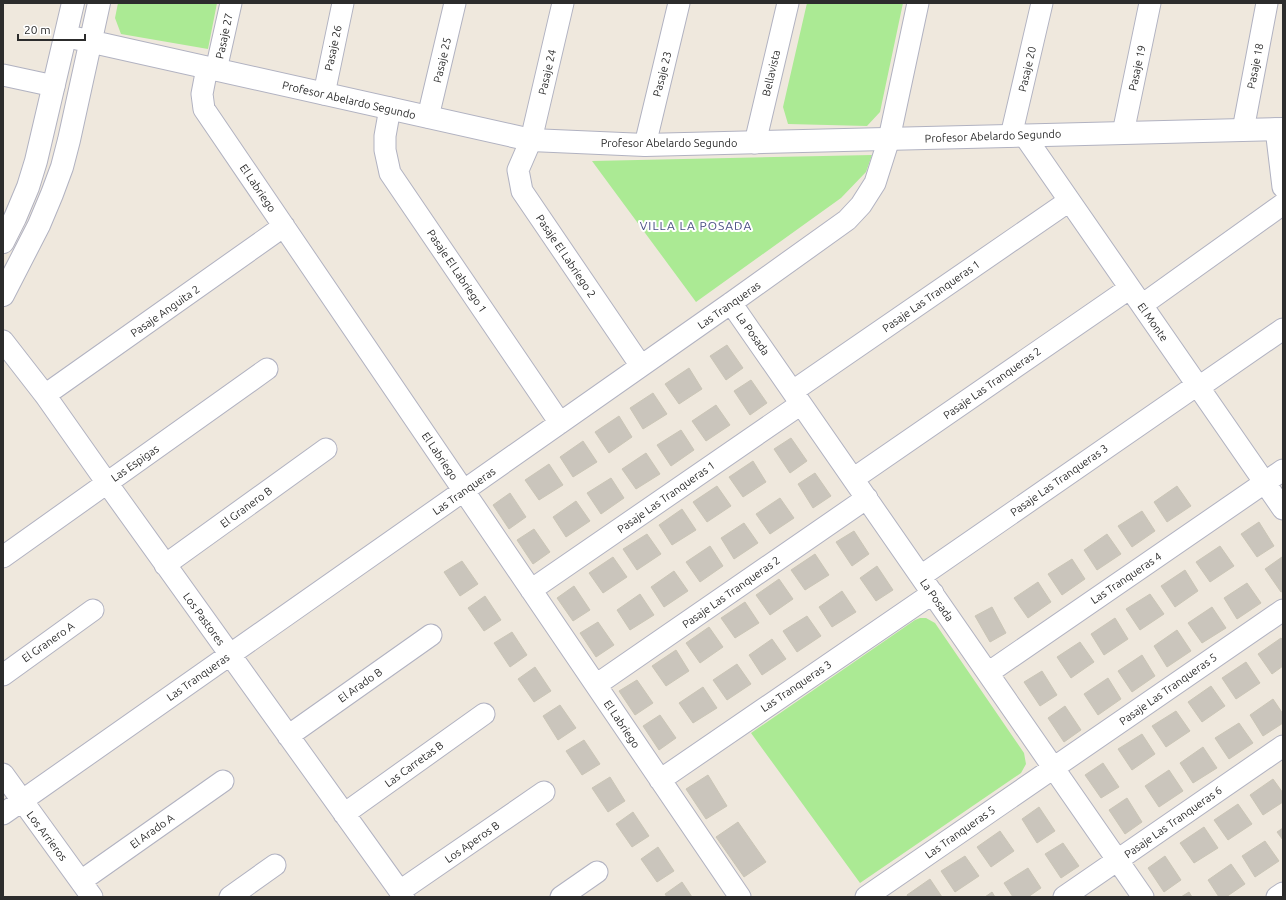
<svg xmlns="http://www.w3.org/2000/svg" width="1286" height="900" font-family="Ubuntu,sans-serif">
<style>
.green{fill:#abea94}
.building{fill:#cac5bc;stroke:#cac5b6}
.lines{fill:none;stroke-linecap:round;stroke-linejoin:round}
.street-casing{stroke:#b1b2c1;stroke-width:23}
.secondary-casing{stroke:#b1b2c1;stroke-width:24}
.street{stroke:#fff;stroke-width:21}
.secondary{stroke:#fff;stroke-width:22}
.labels{text-anchor:middle;dominant-baseline:central;stroke-width:4;stroke-linejoin:round;paint-order:stroke}
.street-label{font-size:11px;fill:#2c2c2c;stroke:#fff}
.neighbourhood-label{font-size:12px;letter-spacing:1px;fill:#474d81;stroke:#fff}
</style>
<rect width="100%" height="100%" fill="#efe8dd"/>
<path class="green" d="M 118,3 L 217,3 L 208,49 L 121,34 L 115,18 Z
M 807,3 L 903,3 L 880,112 L 867,126 L 788,124 L 783,107 Z
M 872,155 L 866,172 L 841,198 L 696,302 L 592,161 Z
M 920,618 L 926,618 L 935,623 L 1024,753 L 1026,764 L 1021,773 L 860,883 L 751,733 L 915,620 Z"/>
<path class="building" d="M 727,345 L 743,368 L 726,380 L 710,356 Z
M 689,368 L 702,389 L 679,404 L 665,384 Z
M 751,380 L 767,403 L 750,415 L 734,391 Z
M 653,393 L 667,414 L 643,429 L 630,408 Z
M 716,405 L 730,425 L 706,441 L 692,421 Z
M 619,416 L 632,437 L 609,453 L 595,432 Z
M 681,430 L 694,450 L 671,466 L 657,445 Z
M 791,438 L 807,461 L 790,473 L 774,449 Z
M 583,441 L 597,462 L 573,477 L 560,457 Z
M 646,453 L 660,474 L 636,489 L 622,469 Z
M 753,461 L 766,482 L 743,497 L 729,477 Z
M 549,464 L 563,485 L 539,500 L 525,480 Z
M 815,473 L 831,496 L 813,508 L 798,484 Z
M 611,478 L 624,498 L 601,514 L 587,493 Z
M 717,486 L 731,506 L 707,522 L 693,502 Z
M 1177,486 L 1191,506 L 1167,522 L 1154,502 Z
M 510,493 L 526,517 L 509,529 L 493,505 Z
M 780,498 L 794,518 L 770,534 L 756,514 Z
M 576,501 L 590,521 L 566,537 L 553,517 Z
M 682,509 L 696,530 L 672,545 L 659,525 Z
M 1142,511 L 1155,531 L 1132,547 L 1118,526 Z
M 1259,522 L 1274,546 L 1257,557 L 1241,534 Z
M 744,523 L 758,543 L 734,559 L 721,538 Z
M 534,529 L 550,552 L 533,564 L 517,540 Z
M 854,531 L 869,554 L 852,566 L 836,542 Z
M 647,534 L 661,554 L 637,570 L 623,549 Z
M 1107,534 L 1121,554 L 1097,570 L 1084,550 Z
M 710,546 L 723,566 L 700,582 L 686,562 Z
M 1220,546 L 1234,566 L 1210,582 L 1196,562 Z
M 815,554 L 829,575 L 805,590 L 791,570 Z
M 613,557 L 627,577 L 603,593 L 589,573 Z
M 1282,557 L 1283,591 L 1281,592 L 1265,569 Z
M 1072,559 L 1085,579 L 1062,595 L 1048,574 Z
M 462,561 L 478,584 L 460,596 L 444,572 Z
M 877,566 L 893,590 L 876,601 L 860,578 Z
M 1185,570 L 1198,591 L 1175,607 L 1161,586 Z
M 674,571 L 688,591 L 664,607 L 651,587 Z
M 779,579 L 793,599 L 770,615 L 756,595 Z
M 1038,582 L 1051,602 L 1028,618 L 1014,598 Z
M 1247,583 L 1261,603 L 1237,619 L 1224,598 Z
M 574,586 L 590,610 L 573,621 L 557,598 Z
M 842,591 L 856,612 L 832,627 L 819,607 Z
M 640,594 L 654,615 L 630,630 L 617,610 Z
M 1150,594 L 1164,614 L 1140,630 L 1126,609 Z
M 485,596 L 501,620 L 484,631 L 468,608 Z
M 745,602 L 759,623 L 735,638 L 721,618 Z
M 992,607 L 1006,633 L 990,642 L 975,616 Z
M 1212,607 L 1226,628 L 1202,643 L 1188,623 Z
M 807,616 L 821,636 L 797,652 L 783,631 Z
M 1115,618 L 1128,639 L 1104,655 L 1091,634 Z
M 598,622 L 614,645 L 596,657 L 580,633 Z
M 709,627 L 723,647 L 700,663 L 686,643 Z
M 1177,630 L 1191,651 L 1167,667 L 1154,646 Z
M 512,632 L 527,655 L 510,667 L 494,643 Z
M 1281,638 L 1283,640 L 1283,666 L 1272,674 L 1258,654 Z
M 772,639 L 786,659 L 762,675 L 749,655 Z
M 1080,642 L 1094,662 L 1071,678 L 1057,657 Z
M 676,650 L 689,671 L 666,686 L 652,666 Z
M 1142,655 L 1155,676 L 1132,692 L 1118,671 Z
M 1246,662 L 1260,683 L 1236,699 L 1222,678 Z
M 737,664 L 751,684 L 727,700 L 713,680 Z
M 535,667 L 551,691 L 534,702 L 518,679 Z
M 1042,671 L 1057,695 L 1040,706 L 1024,682 Z
M 1108,678 L 1121,699 L 1098,715 L 1084,694 Z
M 637,680 L 653,703 L 635,715 L 619,691 Z
M 1211,686 L 1225,706 L 1202,722 L 1188,702 Z
M 703,687 L 717,708 L 693,723 L 679,703 Z
M 1273,699 L 1283,714 L 1283,723 L 1263,736 L 1250,715 Z
M 560,705 L 576,728 L 558,740 L 543,716 Z
M 1065,706 L 1081,730 L 1064,742 L 1048,718 Z
M 1176,711 L 1190,731 L 1166,747 L 1152,726 Z
M 660,715 L 676,738 L 659,750 L 643,726 Z
M 1239,723 L 1253,743 L 1229,759 L 1215,738 Z
M 1142,734 L 1155,754 L 1132,770 L 1118,749 Z
M 584,740 L 600,764 L 582,775 L 566,751 Z
M 1203,747 L 1217,768 L 1193,783 L 1180,763 Z
M 1103,763 L 1119,787 L 1101,798 L 1085,775 Z
M 1169,770 L 1183,791 L 1159,807 L 1145,786 Z
M 708,775 L 727,806 L 706,819 L 686,789 Z
M 610,777 L 625,801 L 608,812 L 592,788 Z
M 1273,779 L 1283,793 L 1283,802 L 1263,815 L 1250,795 Z
M 1127,798 L 1142,822 L 1125,834 L 1109,810 Z
M 1238,804 L 1252,824 L 1228,840 L 1214,820 Z
M 1039,807 L 1055,831 L 1037,843 L 1022,819 Z
M 633,812 L 649,836 L 632,847 L 616,824 Z
M 738,822 L 766,862 L 744,877 L 716,837 Z
M 1204,827 L 1218,848 L 1194,863 L 1180,843 Z
M 1283,828 L 1283,840 L 1277,832 Z
M 1000,831 L 1014,851 L 991,867 L 977,847 Z
M 1265,841 L 1279,861 L 1255,877 L 1242,856 Z
M 1063,843 L 1079,866 L 1061,878 L 1045,854 Z
M 658,847 L 674,871 L 657,882 L 641,859 Z
M 965,856 L 979,876 L 955,892 L 941,871 Z
M 1165,856 L 1181,880 L 1164,892 L 1148,868 Z
M 1231,864 L 1245,884 L 1226,897 L 1219,897 L 1208,880 Z
M 1028,868 L 1041,888 L 1028,897 L 1013,897 L 1004,883 Z
M 930,879 L 942,897 L 908,897 L 907,895 Z
M 682,882 L 692,897 L 667,897 L 665,894 Z
M 992,892 L 995,897 L 985,897 Z
M 1189,892 L 1192,897 L 1181,897 Z"/>
<g class="lines">
<g class="street-casing">
<path id="street" d="M 563,3 L 531,140 L 518,170 L 522,191 L 641,366
M 207,68 L 202,94 L 204,109 L 740,897
M 216,70 L 231,3
M 3,75 L 54,86
M 324,94 L 343,3
M 390,108 L 385,136 L 385,150 L 390,173 L 560,423
M 428,117 L 455,3
M 1276,129 L 1283,187
M 1243,130 L 1267,3
M 1123,133 L 1150,3
M 1024,135 L 1283,509
M 1011,136 L 1042,3
M 755,143 L 788,3
M 645,145 L 679,3
M 731,303 L 1143,897
M 1142,305 L 1283,204
M 3,341 L 45,395 L 107,483 L 404,897
M 1199,387 L 1283,329
M 793,391 L 1069,201
M 45,395 L 284,226
M 853,479 L 1130,288
M 3,557 L 267,369
M 165,565 L 326,449
M 921,576 L 1197,385
M 531,590 L 801,404
M 988,673 L 1283,470
M 3,675 L 93,610
M 596,685 L 867,498
M 288,736 L 431,635
M 3,774 L 92,897
M 660,780 L 933,593
M 3,814 L 731,303 L 847,220 L 861,205 L 875,183 L 889,139 L 918,3
M 344,814 L 484,714
M 81,881 L 223,781
M 400,891 L 544,792
M 230,897 L 275,865
M 561,897 L 597,872
M 866,897 L 1283,610
M 1064,897 L 1283,746
M 1277,897 L 1283,893"/>
</g>
<g class="secondary-casing">
<path id="secondary" d="M 66,36 L 531,140 L 645,145 L 1283,129
M 3,242 L 15,218 L 28,187 L 36,161 L 73,3
M 3,295 L 39,225 L 52,194 L 62,167 L 69,140 L 99,3"/>
</g>
<use href="#street" class="street"/>
<use href="#secondary" class="secondary"/>
</g>
<g class="labels">
<g class="street-label">
<text transform="translate(224 36) rotate(-78)">Pasaje 27</text>
<text transform="translate(333 48) rotate(-78)">Pasaje 26</text>
<text transform="translate(442 60) rotate(-77)">Pasaje 25</text>
<text transform="translate(1255 66) rotate(-79)">Pasaje 18</text>
<text transform="translate(1137 68) rotate(-78)">Pasaje 19</text>
<text transform="translate(1027 69) rotate(-77)">Pasaje 20</text>
<text transform="translate(547 72) rotate(-77)">Pasaje 24</text>
<text transform="translate(771 73) rotate(-77)">Bellavista</text>
<text transform="translate(662 74) rotate(-76)">Pasaje 23</text>
<text transform="translate(349 100) rotate(13)">Profesor Abelardo Segundo</text>
<text transform="translate(993 136) rotate(-2)">Profesor Abelardo Segundo</text>
<text x="669" y="143">Profesor Abelardo Segundo</text>
<text transform="translate(258 188) rotate(56)">El Labriego</text>
<text transform="translate(566 256) rotate(56)">Pasaje El Labriego 2</text>
<text transform="translate(457 271) rotate(56)">Pasaje El Labriego 1</text>
<text transform="translate(931 296) rotate(-35)">Pasaje Las Tranqueras 1</text>
<text transform="translate(729 305) rotate(-35)">Las Tranqueras</text>
<text transform="translate(165 311) rotate(-35)">Pasaje Anguita 2</text>
<text transform="translate(1153 322) rotate(55)">El Monte</text>
<text transform="translate(753 334) rotate(55)">La Posada</text>
<text transform="translate(992 383) rotate(-35)">Pasaje Las Tranqueras 2</text>
<text transform="translate(440 456) rotate(56)">El Labriego</text>
<text transform="translate(135 463) rotate(-35)">Las Espigas</text>
<text transform="translate(1059 480) rotate(-35)">Pasaje Las Tranqueras 3</text>
<text transform="translate(464 491) rotate(-35)">Las Tranqueras</text>
<text transform="translate(666 497) rotate(-35)">Pasaje Las Tranqueras 1</text>
<text transform="translate(246 507) rotate(-36)">El Granero B</text>
<text transform="translate(1126 578) rotate(-34)">Las Tranqueras 4</text>
<text transform="translate(731 592) rotate(-35)">Pasaje Las Tranqueras 2</text>
<text transform="translate(937 600) rotate(55)">La Posada</text>
<text transform="translate(204 619) rotate(54)">Los Pastores</text>
<text transform="translate(48 642) rotate(-35)">El Granero A</text>
<text transform="translate(198 677) rotate(-35)">Las Tranqueras</text>
<text transform="translate(360 685) rotate(-35)">El Arado B</text>
<text transform="translate(796 686) rotate(-34)">Las Tranqueras 3</text>
<text transform="translate(1168 689) rotate(-35)">Pasaje Las Tranqueras 5</text>
<text transform="translate(622 724) rotate(56)">El Labriego</text>
<text transform="translate(414 764) rotate(-36)">Las Carretas B</text>
<text transform="translate(1173 822) rotate(-35)">Pasaje Las Tranqueras 6</text>
<text transform="translate(152 831) rotate(-35)">El Arado A</text>
<text transform="translate(960 832) rotate(-35)">Las Tranqueras 5</text>
<text transform="translate(47 836) rotate(53)">Los Arrieros</text>
<text transform="translate(472 842) rotate(-35)">Los Aperos B</text>
</g>
<g class="neighbourhood-label">
<text x="696" y="225">VILLA LA POSADA</text>
</g>
</g>
<rect width="1286" height="900" fill="none" stroke="#2c2c2c" stroke-width="8"/>
<path d="M18 34v6h67v-6" fill="none" stroke="#2c2c2c" stroke-width="2"/>
<text x="24" y="34" font-size="12" fill="#2c2c2c" stroke="#ffffff" stroke-width="3" paint-order="stroke">20 m</text>
</svg>
